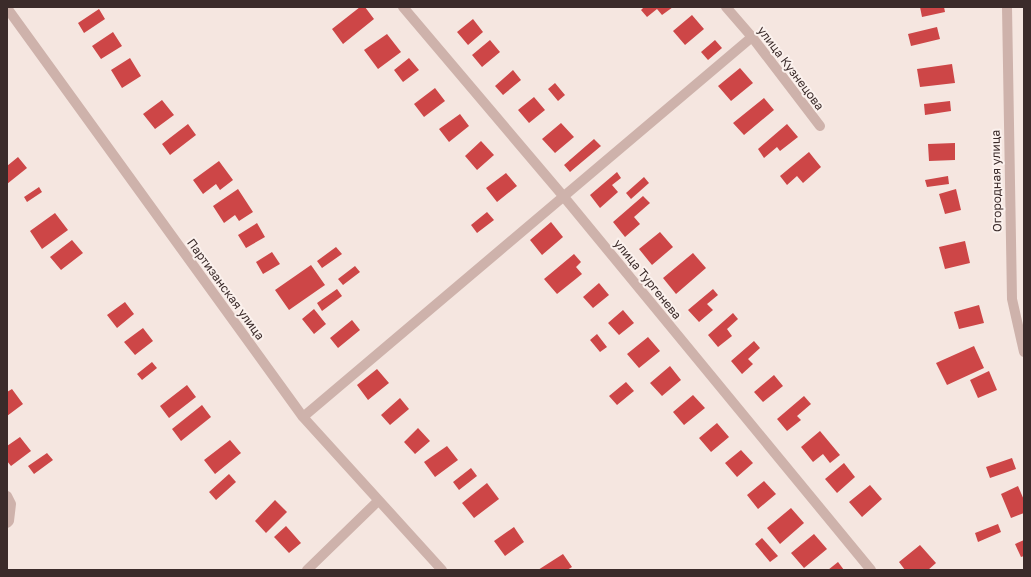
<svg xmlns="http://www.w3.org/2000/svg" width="1031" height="577" font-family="'Golos Text',sans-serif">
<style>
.building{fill:#cd4647}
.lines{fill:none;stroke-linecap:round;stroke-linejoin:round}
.minor{stroke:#ceb2ab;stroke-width:10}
.labels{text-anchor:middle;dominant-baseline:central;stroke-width:4;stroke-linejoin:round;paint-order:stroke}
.street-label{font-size:12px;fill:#3b2b2a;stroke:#fbf1ed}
</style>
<rect width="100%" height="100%" fill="#f5e6e0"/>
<path class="building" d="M 360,7 L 365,7 L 374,19 L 343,44 L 332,29 Z
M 644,7 L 673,7 L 662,15 L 657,9 L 647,17 L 641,10 Z
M 920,7 L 944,7 L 945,12 L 922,17 Z
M 99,9 L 105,19 L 84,33 L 78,23 Z
M 692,15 L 704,29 L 685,45 L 673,31 Z
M 473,19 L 483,32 L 468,45 L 457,32 Z
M 937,27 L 940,39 L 911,46 L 908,34 Z
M 113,32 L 122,46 L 101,59 L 92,46 Z
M 387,34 L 401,52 L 378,69 L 364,50 Z
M 490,40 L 500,52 L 482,67 L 472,55 Z
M 715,40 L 722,48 L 708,60 L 701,52 Z
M 130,58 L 141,76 L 122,88 L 111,70 Z
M 409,58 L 419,70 L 403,82 L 394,70 Z
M 952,64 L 955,83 L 920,87 L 917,69 Z
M 740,68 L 753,83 L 731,101 L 718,86 Z
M 513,70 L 521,80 L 503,95 L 495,86 Z
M 555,83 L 565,95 L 558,101 L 548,89 Z
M 435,88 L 445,101 L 424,117 L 414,104 Z
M 534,97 L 545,110 L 529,123 L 518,110 Z
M 764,98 L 774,110 L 744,135 L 733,123 Z
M 162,100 L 174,115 L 155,129 L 143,114 Z
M 950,101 L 951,111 L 925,115 L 924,104 Z
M 460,114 L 469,126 L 449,142 L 439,129 Z
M 561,123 L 574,137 L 555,153 L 542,139 Z
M 188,124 L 196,135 L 170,155 L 162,144 Z
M 787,124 L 798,137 L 780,151 L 777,147 L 764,158 L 758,149 Z
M 594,139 L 601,146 L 570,172 L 564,165 Z
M 481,141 L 494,155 L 477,170 L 465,156 Z
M 955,143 L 955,160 L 929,161 L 928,144 Z
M 809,152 L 821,167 L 803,183 L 797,176 L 787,185 L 780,176 Z
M 18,157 L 27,168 L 7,184 L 7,166 Z
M 219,161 L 233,180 L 220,190 L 216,184 L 203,194 L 193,180 Z
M 617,172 L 621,178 L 612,185 L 618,192 L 600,208 L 590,195 Z
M 506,173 L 517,186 L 497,202 L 486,188 Z
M 948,176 L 949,184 L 927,187 L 925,180 Z
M 644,177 L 649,183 L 631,199 L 626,193 Z
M 39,187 L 42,192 L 27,202 L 24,197 Z
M 238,189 L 253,212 L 239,221 L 235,215 L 224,223 L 213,206 Z
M 956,189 L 961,210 L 945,214 L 939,194 Z
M 643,196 L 650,203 L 634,217 L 640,224 L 625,237 L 613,222 Z
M 487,212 L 494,220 L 477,233 L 471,225 Z
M 55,213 L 68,230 L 42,249 L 30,231 Z
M 551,222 L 563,237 L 542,255 L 530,240 Z
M 257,223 L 265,237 L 246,248 L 238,235 Z
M 660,232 L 673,247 L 652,265 L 639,249 Z
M 72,240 L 83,253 L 61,270 L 50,257 Z
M 965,241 L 970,263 L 945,269 L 939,247 Z
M 336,247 L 342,254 L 322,268 L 317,261 Z
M 272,252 L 280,264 L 263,274 L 256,262 Z
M 693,253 L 706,268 L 676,294 L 663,278 Z
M 574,254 L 581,262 L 576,267 L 582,274 L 557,294 L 544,279 Z
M 311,265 L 325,285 L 289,310 L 275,290 Z
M 355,266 L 360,272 L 343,285 L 338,279 Z
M 599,283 L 609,295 L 593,308 L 583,297 Z
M 337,289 L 342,296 L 322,311 L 317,303 Z
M 713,289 L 718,295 L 707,304 L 713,310 L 699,322 L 688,310 Z
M 125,302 L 134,314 L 117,328 L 107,315 Z
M 979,305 L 984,323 L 959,329 L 954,312 Z
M 314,309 L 326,324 L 314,334 L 302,319 Z
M 623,310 L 634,323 L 619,335 L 608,323 Z
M 733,313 L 738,319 L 727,329 L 732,336 L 718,347 L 708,335 Z
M 352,320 L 360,330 L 338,348 L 330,338 Z
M 143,328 L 153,341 L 135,355 L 124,342 Z
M 597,334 L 607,347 L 600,352 L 590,340 Z
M 648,337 L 660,351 L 639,368 L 627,354 Z
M 754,341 L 760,348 L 748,359 L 753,364 L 742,374 L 731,361 Z
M 974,346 L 984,368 L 947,385 L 936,363 Z
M 152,362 L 157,368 L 142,380 L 137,374 Z
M 670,366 L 681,380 L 662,396 L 650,383 Z
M 377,369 L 389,383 L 368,400 L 357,385 Z
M 989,371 L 997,390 L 978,398 L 970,380 Z
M 774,375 L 783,386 L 763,402 L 754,392 Z
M 626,382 L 634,391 L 617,405 L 609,396 Z
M 187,385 L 196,397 L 169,418 L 160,406 Z
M 12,389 L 23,404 L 7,416 L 7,392 Z
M 693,395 L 705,408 L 684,425 L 673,412 Z
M 804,396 L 811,404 L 797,416 L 801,420 L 787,431 L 777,419 Z
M 400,398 L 409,409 L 390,425 L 381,415 Z
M 202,405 L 211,417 L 181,441 L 172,429 Z
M 717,423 L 729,437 L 711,452 L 699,438 Z
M 418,428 L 430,441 L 415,454 L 404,442 Z
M 820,431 L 840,455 L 830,463 L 823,454 L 813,462 L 801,447 Z
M 20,437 L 31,451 L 11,466 L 7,461 L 7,446 Z
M 230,440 L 241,453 L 215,474 L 204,460 Z
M 447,446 L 458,460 L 435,477 L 424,462 Z
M 741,450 L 753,463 L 737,477 L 725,463 Z
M 47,453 L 53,460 L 34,474 L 28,466 Z
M 1012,458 L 1016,469 L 990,478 L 986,467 Z
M 844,463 L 855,477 L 837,493 L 825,479 Z
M 471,468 L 477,476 L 459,490 L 453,482 Z
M 229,474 L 236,482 L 216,500 L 209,492 Z
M 764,481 L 776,494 L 758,509 L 747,495 Z
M 487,483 L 499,499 L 474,518 L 462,503 Z
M 870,485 L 882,499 L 862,517 L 849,502 Z
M 1018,486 L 1024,500 L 1024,513 L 1011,518 L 1001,494 Z
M 275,500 L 287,512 L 266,533 L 255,521 Z
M 791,508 L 804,523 L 780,544 L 767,528 Z
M 998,524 L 1001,532 L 978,542 L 975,533 Z
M 286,526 L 301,543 L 289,553 L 274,537 Z
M 514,527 L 524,542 L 505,556 L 494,541 Z
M 814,534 L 827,549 L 804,568 L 791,553 Z
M 762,538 L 778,556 L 770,562 L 755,544 Z
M 1024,540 L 1024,556 L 1021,557 L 1015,544 Z
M 920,545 L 936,563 L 928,570 L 905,570 L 899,562 Z
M 563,554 L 572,567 L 567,570 L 538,570 Z
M 838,562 L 844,570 L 828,570 Z"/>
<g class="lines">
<path class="minor" d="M 403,7 L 564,197 L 871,570
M 726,7 L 752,37 L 820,126
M 1007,7 L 1012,299 L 1024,352
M 7,8 L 303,417 L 442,570
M 303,417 L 752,37
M 7,496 L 11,504 L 9,521 L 7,523
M 307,570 L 378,501"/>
</g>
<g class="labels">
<g class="street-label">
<text transform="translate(791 68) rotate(53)">улица Кузнецова</text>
<text transform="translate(996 181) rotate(-91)">Огородная улица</text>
<text transform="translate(648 279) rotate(51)">улица Тургенева</text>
<text transform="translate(226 289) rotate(54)">Партизанская улица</text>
</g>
</g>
<rect width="1031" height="577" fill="none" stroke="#3b2b2a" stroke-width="16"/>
</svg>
